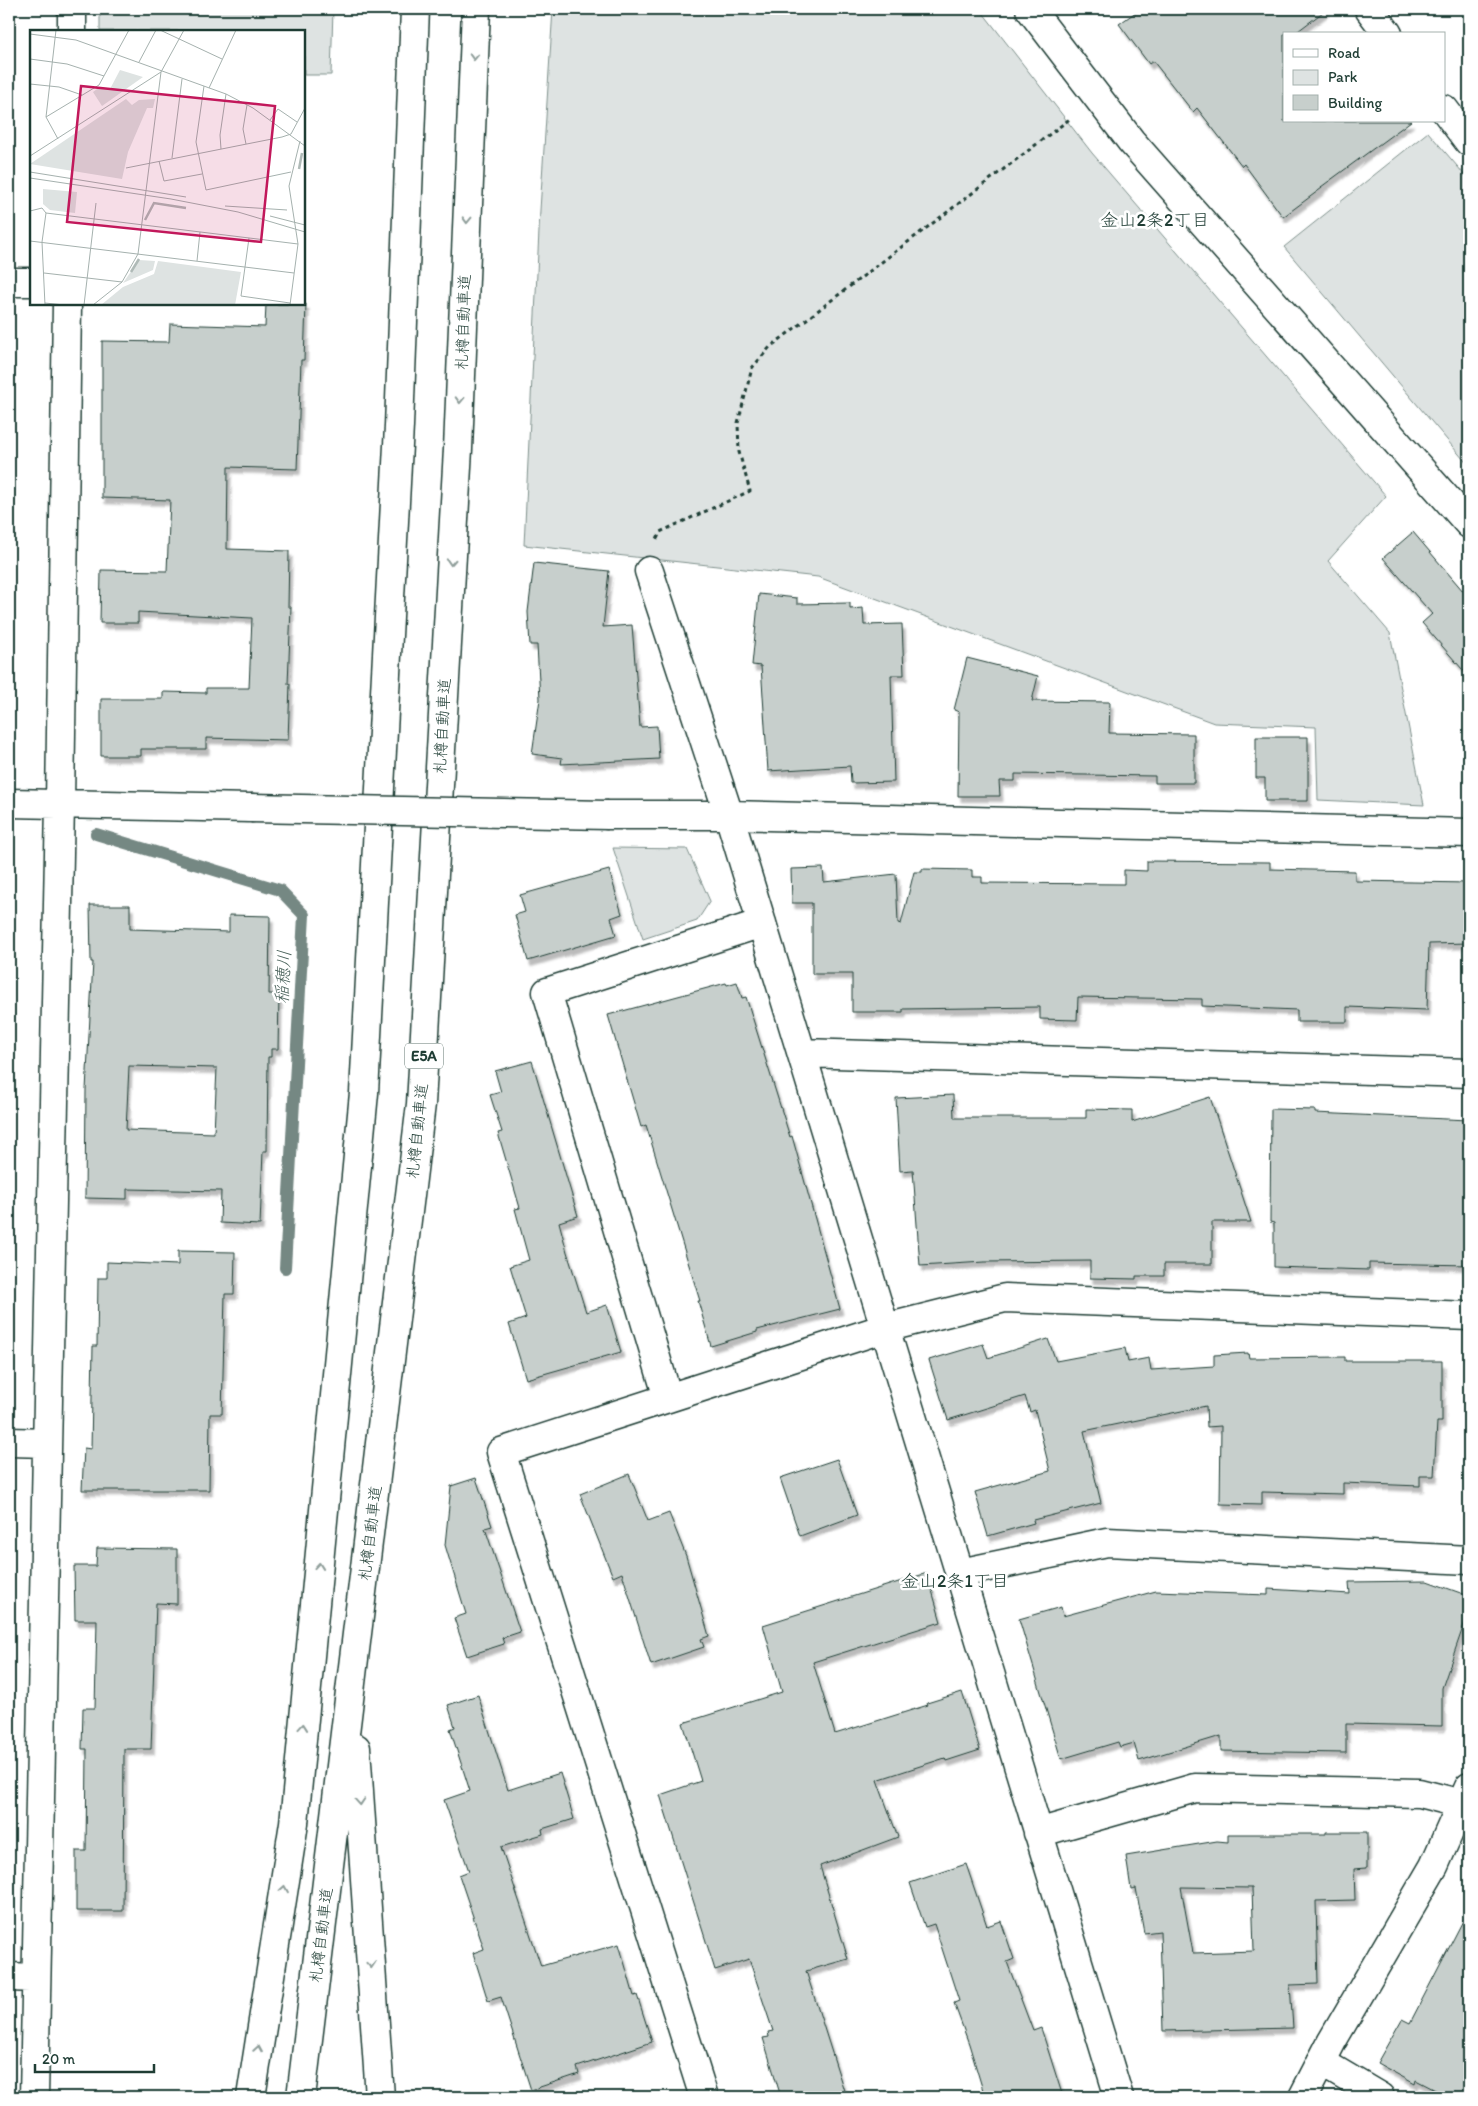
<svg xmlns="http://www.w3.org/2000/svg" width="1478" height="2106" font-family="Itim,'Klee One',sans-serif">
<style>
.green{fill:#dee3e2;stroke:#7e908b}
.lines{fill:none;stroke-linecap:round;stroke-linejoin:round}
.stream{stroke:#758883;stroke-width:12}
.building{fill:#c7cfcc;stroke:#1f3d34;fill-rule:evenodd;filter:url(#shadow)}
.minor-casing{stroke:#1f3d34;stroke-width:31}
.tertiary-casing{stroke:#1f3d34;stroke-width:31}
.motorway-casing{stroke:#1f3d34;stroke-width:31}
.path{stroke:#1f3d34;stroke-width:3;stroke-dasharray:4 4;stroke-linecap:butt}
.minor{stroke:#fff;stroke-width:28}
.tertiary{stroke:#fff;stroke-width:28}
.motorway{stroke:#fff;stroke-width:28}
.minor-bridge-casing{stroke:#1f3d34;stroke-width:31;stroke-linecap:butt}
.minor-bridge{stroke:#fff;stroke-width:28}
.oneway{stroke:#8f9e9a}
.labels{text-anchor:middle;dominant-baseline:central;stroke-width:5;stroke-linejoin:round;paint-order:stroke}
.shield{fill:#fff;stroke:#627771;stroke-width:1}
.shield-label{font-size:15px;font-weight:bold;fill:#1f3d34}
.street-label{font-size:16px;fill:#1f3d34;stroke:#fff}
.neighbourhood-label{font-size:18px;fill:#1f3d34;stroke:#fff}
.water-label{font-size:18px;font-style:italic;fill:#4a625b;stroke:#fff}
.inset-river{fill:none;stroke:#afbab7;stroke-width:2.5}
.inset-road{fill:none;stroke:#a5b1ae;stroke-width:1}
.view{fill:#c2185b;fill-opacity:0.15;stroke:#c2185b;stroke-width:2.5}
.inset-edge{fill:none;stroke:#1f3d34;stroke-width:2.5}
</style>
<defs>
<filter id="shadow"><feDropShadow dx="3" dy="5.5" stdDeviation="1" flood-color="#0004"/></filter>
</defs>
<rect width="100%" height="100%" fill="#fff"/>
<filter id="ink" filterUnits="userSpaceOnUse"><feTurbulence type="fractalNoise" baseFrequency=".02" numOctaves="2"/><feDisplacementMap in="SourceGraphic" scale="10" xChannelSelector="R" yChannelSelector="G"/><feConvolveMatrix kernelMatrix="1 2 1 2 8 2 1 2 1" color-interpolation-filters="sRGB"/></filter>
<g filter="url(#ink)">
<path class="green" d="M 100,9 L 333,9 L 331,75 L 304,75 L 304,31 L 100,31 Z
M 553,9 L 980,9 L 1092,153 L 1386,496 L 1328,561 L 1390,633 L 1424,805 L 1318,800 L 1316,727 L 1214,723 L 818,577 L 524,545 L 540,210 Z
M 1428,132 L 1469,180 L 1469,242 L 1465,251 L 1469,286 L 1469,466 L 1284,247 Z
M 613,848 L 687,849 L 710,901 L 697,921 L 643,939 Z"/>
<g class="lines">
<path class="stream" d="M 9,830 L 10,830
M 96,834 L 280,890 L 304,915 L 285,1268"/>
</g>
<path class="building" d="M 1140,9 L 1327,9 L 1294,34 L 1284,34 L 1284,121 L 1411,121 L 1321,187 L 1322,188 L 1283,217 L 1244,164 L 1242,166 L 1197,108 L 1193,112 L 1153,61 L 1149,64 L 1119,24 Z
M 266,304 L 306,304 L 304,360 L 301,360 L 297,469 L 228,467 L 227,549 L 289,551 L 288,607 L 291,607 L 288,684 L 290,684 L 288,740 L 206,738 L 206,749 L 141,749 L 141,756 L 101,756 L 101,699 L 163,699 L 163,692 L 206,693 L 206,688 L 249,688 L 252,618 L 138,612 L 138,623 L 100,623 L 101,570 L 167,571 L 170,500 L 102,498 L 102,341 L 169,342 L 170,324 L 265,327 Z
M 1413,532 L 1469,598 L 1469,677 L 1422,623 L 1432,614 L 1383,558 Z
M 534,563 L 609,571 L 603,627 L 632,625 L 640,727 L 657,726 L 659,759 L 561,764 L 562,758 L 532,754 L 540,699 L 537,645 L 530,645 L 528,612 Z
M 759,594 L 797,598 L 797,604 L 850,603 L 850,609 L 863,608 L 864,625 L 902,624 L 904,675 L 891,675 L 894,782 L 851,783 L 850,766 L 768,771 L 761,666 L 752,665 Z
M 967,658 L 1038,676 L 1032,701 L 1110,702 L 1109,733 L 1194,734 L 1194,783 L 1155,783 L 1155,776 L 1015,774 L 1015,781 L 999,781 L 1000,796 L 958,796 L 959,712 L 954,710 Z
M 1256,737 L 1308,737 L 1308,801 L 1265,801 L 1265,778 L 1256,778 Z
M 1147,861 L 1270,862 L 1270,869 L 1355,871 L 1355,881 L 1469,883 L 1469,943 L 1429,944 L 1427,1010 L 1347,1007 L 1347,1022 L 1297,1022 L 1297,1010 L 1202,1006 L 1202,999 L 1078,997 L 1077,1020 L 1040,1019 L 1040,1007 L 903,1009 L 903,1012 L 852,1012 L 852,974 L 812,974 L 812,903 L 792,903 L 791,869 L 823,868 L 824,882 L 896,874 L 898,923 L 901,924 L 914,872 L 922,872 L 922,869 L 972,870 L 972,877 L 982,877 L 982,883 L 1124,884 L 1124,870 L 1147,871 Z
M 609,870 L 622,914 L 611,918 L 616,935 L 528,961 L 515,915 L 525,912 L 520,895 Z
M 90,905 L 130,905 L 130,929 L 229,932 L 229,915 L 270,916 L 269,994 L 279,994 L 278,1049 L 271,1049 L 271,1057 L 268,1057 L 267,1151 L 263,1151 L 260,1225 L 220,1223 L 221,1191 L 127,1189 L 127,1199 L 85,1198 L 86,1090 L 93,962 L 91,962 ZM 129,1066 L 217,1068 L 214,1133 L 126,1130 Z
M 737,982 L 742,998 L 746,997 L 790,1137 L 792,1136 L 840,1309 L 757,1330 L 757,1332 L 711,1346 L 698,1301 L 700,1301 L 646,1125 L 641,1127 L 608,1015 L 726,983 L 727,985 Z
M 532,1061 L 578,1216 L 559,1222 L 567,1252 L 586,1312 L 607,1305 L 621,1352 L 526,1379 L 509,1324 L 526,1318 L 510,1266 L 529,1260 L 515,1209 L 520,1208 L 498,1133 L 502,1132 L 490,1095 L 501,1092 L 495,1071 Z
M 953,1095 L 954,1118 L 1086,1118 L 1086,1109 L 1132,1110 L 1132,1122 L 1210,1097 L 1251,1222 L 1212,1222 L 1212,1264 L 1164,1264 L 1164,1276 L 1136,1276 L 1136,1279 L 1090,1278 L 1090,1261 L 984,1262 L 920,1266 L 913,1170 L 900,1171 L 896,1098 Z
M 1271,1109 L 1315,1110 L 1315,1113 L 1469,1120 L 1469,1265 L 1369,1263 L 1369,1270 L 1274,1267 L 1274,1223 L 1270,1222 Z
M 178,1251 L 235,1252 L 234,1294 L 225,1294 L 222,1414 L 210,1414 L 209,1490 L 82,1490 L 84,1448 L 91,1449 L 93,1346 L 97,1346 L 98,1278 L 107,1278 L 107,1262 L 178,1265 Z
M 1048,1339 L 1056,1361 L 1125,1348 L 1128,1362 L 1149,1358 L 1151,1370 L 1214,1366 L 1214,1355 L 1248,1353 L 1249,1358 L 1345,1357 L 1345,1361 L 1442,1361 L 1442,1422 L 1437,1422 L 1434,1476 L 1420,1476 L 1420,1486 L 1343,1483 L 1343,1494 L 1262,1492 L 1262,1505 L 1220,1504 L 1221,1426 L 1207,1427 L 1206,1406 L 1084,1431 L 1101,1503 L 1033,1520 L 1034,1523 L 988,1536 L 975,1492 L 1050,1471 L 1035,1410 L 1030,1412 L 1025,1396 L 948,1420 L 929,1360 L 983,1344 L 988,1358 Z
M 837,1459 L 857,1515 L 800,1536 L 780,1478 Z
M 629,1474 L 648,1521 L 669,1513 L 686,1556 L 709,1636 L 701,1639 L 704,1647 L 651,1665 L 622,1573 L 613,1577 L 580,1494 Z
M 476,1478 L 492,1526 L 485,1528 L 520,1632 L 502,1638 L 504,1644 L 467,1656 L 454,1618 L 466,1614 L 445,1545 L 451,1486 Z
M 97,1548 L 177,1549 L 177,1604 L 156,1603 L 151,1749 L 124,1749 L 123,1911 L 76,1911 L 76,1851 L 86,1851 L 87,1749 L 82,1749 L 83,1708 L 95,1708 L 97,1620 L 75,1620 L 74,1566 L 96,1566 Z
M 927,1573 L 941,1622 L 813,1662 L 835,1734 L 928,1705 L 927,1703 L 962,1692 L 980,1750 L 946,1761 L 945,1758 L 877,1780 L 898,1837 L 820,1866 L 848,1959 L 806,1971 L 846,2097 L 781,2097 L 763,2038 L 769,2037 L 768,2032 L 773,2031 L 749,1959 L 715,1970 L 660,1795 L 701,1781 L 683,1723 L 782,1692 L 763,1625 Z
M 1427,1581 L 1469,1596 L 1469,1610 L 1442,1688 L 1442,1726 L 1346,1724 L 1346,1753 L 1221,1751 L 1221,1736 L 1139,1761 L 1134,1743 L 1120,1747 L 1118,1742 L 1061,1759 L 1019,1619 L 1061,1607 L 1063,1616 L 1156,1591 L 1268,1595 L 1268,1589 L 1350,1594 L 1349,1582 Z
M 478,1695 L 508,1790 L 560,1773 L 574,1819 L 542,1829 L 543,1834 L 501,1847 L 541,1966 L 619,1944 L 634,1996 L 637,1995 L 652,2042 L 577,2067 L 579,2074 L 531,2090 L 501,1997 L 488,2001 L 473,1953 L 484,1949 L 459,1875 L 469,1871 L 444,1800 L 470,1791 L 450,1729 L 455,1727 L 448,1705 Z
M 1326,1832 L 1367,1832 L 1367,1868 L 1354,1869 L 1355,1900 L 1316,1901 L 1318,1984 L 1290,1985 L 1293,2028 L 1163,2031 L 1160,1931 L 1144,1933 L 1136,1888 L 1131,1889 L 1126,1856 L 1217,1841 L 1228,1842 L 1228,1834 L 1326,1834 ZM 1181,1887 L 1252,1888 L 1254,1951 L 1193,1953 Z
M 966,1864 L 987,1926 L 1001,1921 L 1014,1959 L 1007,1962 L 1033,2031 L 1041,2028 L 1063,2097 L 985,2097 L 969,2044 L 954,2003 L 959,2001 L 934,1924 L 925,1927 L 910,1883 Z
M 1469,1909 L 1469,2097 L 1449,2097 L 1416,2080 L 1415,2084 L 1377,2063 L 1402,2019 L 1410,2023 Z"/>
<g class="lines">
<g class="minor-casing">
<path id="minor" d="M 1369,9 L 1388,34
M 72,31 L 72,9
M 1444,109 L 1469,142
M 9,282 L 31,282
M 649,571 L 729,815 L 1119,2097
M 9,803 L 251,808
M 608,815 L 729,815 L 1469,833
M 802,1053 L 1469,1073
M 668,1398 L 547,992 L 762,923
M 9,1442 L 47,1443
M 960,1573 L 1107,1542 L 1469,1560
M 1038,1833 L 1195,1788 L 1419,1793 L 1462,1804
M 9,1977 L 36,1978
M 1321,2062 L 1380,2097
M 34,2097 L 60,804 L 67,304
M 704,2097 L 501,1452 L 885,1328 L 1005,1298 L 1469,1316"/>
</g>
<g class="tertiary-casing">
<path id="tertiary" d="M 1030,9 L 1131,141 L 1469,524
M 1303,2097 L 1332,2041 L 1434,1866 L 1469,1787"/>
</g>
<g class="motorway-casing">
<path id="motorway" d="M 356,1748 L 380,2097
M 251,2097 L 294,1823 L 364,1093 L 399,426 L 415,9
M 301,2097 L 421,1104 L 458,449 L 476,9"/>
</g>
<path class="path" d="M 657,539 L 660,532 L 750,491 L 739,452 L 738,423 L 752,368 L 770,347 L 1071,118"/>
<use href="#minor" class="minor"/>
<use href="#tertiary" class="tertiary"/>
<use href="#motorway" class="motorway"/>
<g class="minor-bridge-casing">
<path id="minor-bridge" d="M 251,808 L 608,815"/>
</g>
<use href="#minor-bridge" class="minor-bridge"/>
</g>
<defs><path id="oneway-chevron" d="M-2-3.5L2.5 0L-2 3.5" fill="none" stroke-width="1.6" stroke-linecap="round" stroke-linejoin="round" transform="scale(1.25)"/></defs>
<g class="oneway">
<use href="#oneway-chevron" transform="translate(474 57) rotate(92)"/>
<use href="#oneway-chevron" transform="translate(467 220) rotate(92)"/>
<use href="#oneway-chevron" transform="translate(460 400) rotate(92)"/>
<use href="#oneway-chevron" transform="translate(451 562) rotate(93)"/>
<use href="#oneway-chevron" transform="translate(319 1566) rotate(-85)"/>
<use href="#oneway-chevron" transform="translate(303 1727) rotate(-85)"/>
<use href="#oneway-chevron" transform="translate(360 1802) rotate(86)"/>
<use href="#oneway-chevron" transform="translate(284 1889) rotate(-81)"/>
<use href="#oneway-chevron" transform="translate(371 1965) rotate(86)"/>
<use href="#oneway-chevron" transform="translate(258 2049) rotate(-81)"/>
</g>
</g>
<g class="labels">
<rect class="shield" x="405" y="1043.5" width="38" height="25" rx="4"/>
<g class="shield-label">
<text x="424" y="1056">E5A</text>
</g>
<g class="street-label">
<text transform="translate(463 322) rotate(-88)">札樽自動車道</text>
<text transform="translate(442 726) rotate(-87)">札樽自動車道</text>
<text transform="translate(417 1131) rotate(-84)">札樽自動車道</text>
<text transform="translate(370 1533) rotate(-83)">札樽自動車道</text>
<text transform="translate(321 1935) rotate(-83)">札樽自動車道</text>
</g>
<g class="neighbourhood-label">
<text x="1155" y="220">金山2条2丁目</text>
<text x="955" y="1581">金山2条1丁目</text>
</g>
<g class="water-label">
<text transform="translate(283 977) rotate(-87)">稲穂川</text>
</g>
</g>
<g transform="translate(30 30)">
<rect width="275" height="275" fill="#fff"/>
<path d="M 90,40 L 113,47 L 72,76 L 63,62 L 70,57 L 80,59 ZM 96,69 L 102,75 L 109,70 L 125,69 L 123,78 L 117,78 L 98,122 L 92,149 L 0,134 ZM 13,159 L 47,162 L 45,183 L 20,180 L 13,174 ZM 109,230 L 125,231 L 123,240 L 93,253 ZM 128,231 L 211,242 L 205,275 L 71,275 L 93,257 L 124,244 Z" fill="#dee3e2"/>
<path class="inset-river" d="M 269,139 L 272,123M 115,190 L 124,173 L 156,178M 101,242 L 109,229"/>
<path class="inset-road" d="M 26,0 L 16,87 L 28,109M 130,0 L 192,29M 0,4 L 46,10 L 196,64 L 223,78 L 275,116M 0,29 L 37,34 L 74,46M 109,32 L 126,0M 0,54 L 29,57 L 52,65M 174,56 L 166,112 L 176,160 L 261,142M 179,58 L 206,0M 16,87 L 69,55 L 99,0M 240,90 L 248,79 L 267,92M 216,114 L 213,99 L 217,75M 191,119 L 190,105 L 196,64M 0,126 L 131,42M 142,128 L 152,49M 129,131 L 134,151 L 172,144M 96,138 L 252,107 L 261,104 L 275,78M 0,142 L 156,167M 0,148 L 141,169 L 208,182 L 275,202M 195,176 L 257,180M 0,181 L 12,178 L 16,183 L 268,214M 240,186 L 275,195M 219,208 L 211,266 L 260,273M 0,211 L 264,243M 167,231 L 170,202M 14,243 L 92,252M 15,273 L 34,275M 15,275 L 12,212 L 16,183M 54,275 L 66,173M 63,275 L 92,252 L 108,224 L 131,42 L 154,0M 260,275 L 268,214 L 259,156 L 270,111"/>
<path class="view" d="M 51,56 L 245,76 L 231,212 L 37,192 Z"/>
<rect width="275" height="275" class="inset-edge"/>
</g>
<rect width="1478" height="2106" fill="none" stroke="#fff" stroke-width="30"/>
<rect x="15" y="15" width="1448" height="2076" fill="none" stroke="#1f3d34" stroke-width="2" filter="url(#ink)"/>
<rect x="1283" y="32" width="162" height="90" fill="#ffffff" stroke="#a5b1ae"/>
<rect x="1293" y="49" width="25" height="8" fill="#ffffff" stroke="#a5b1ae"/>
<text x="1328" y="58" font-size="15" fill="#1f3d34">Road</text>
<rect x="1293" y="70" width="25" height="15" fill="#dee3e2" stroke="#a5b1ae"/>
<text x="1328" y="82" font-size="15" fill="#1f3d34">Park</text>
<rect x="1293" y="95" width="25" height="15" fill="#c7cfcc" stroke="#a5b1ae"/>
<text x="1328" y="108" font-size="15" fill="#1f3d34">Building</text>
<path d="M35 2064v8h119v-8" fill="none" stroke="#1f3d34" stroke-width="2.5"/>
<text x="42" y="2064" font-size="15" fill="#1f3d34" stroke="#ffffff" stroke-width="4" paint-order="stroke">20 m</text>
</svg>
